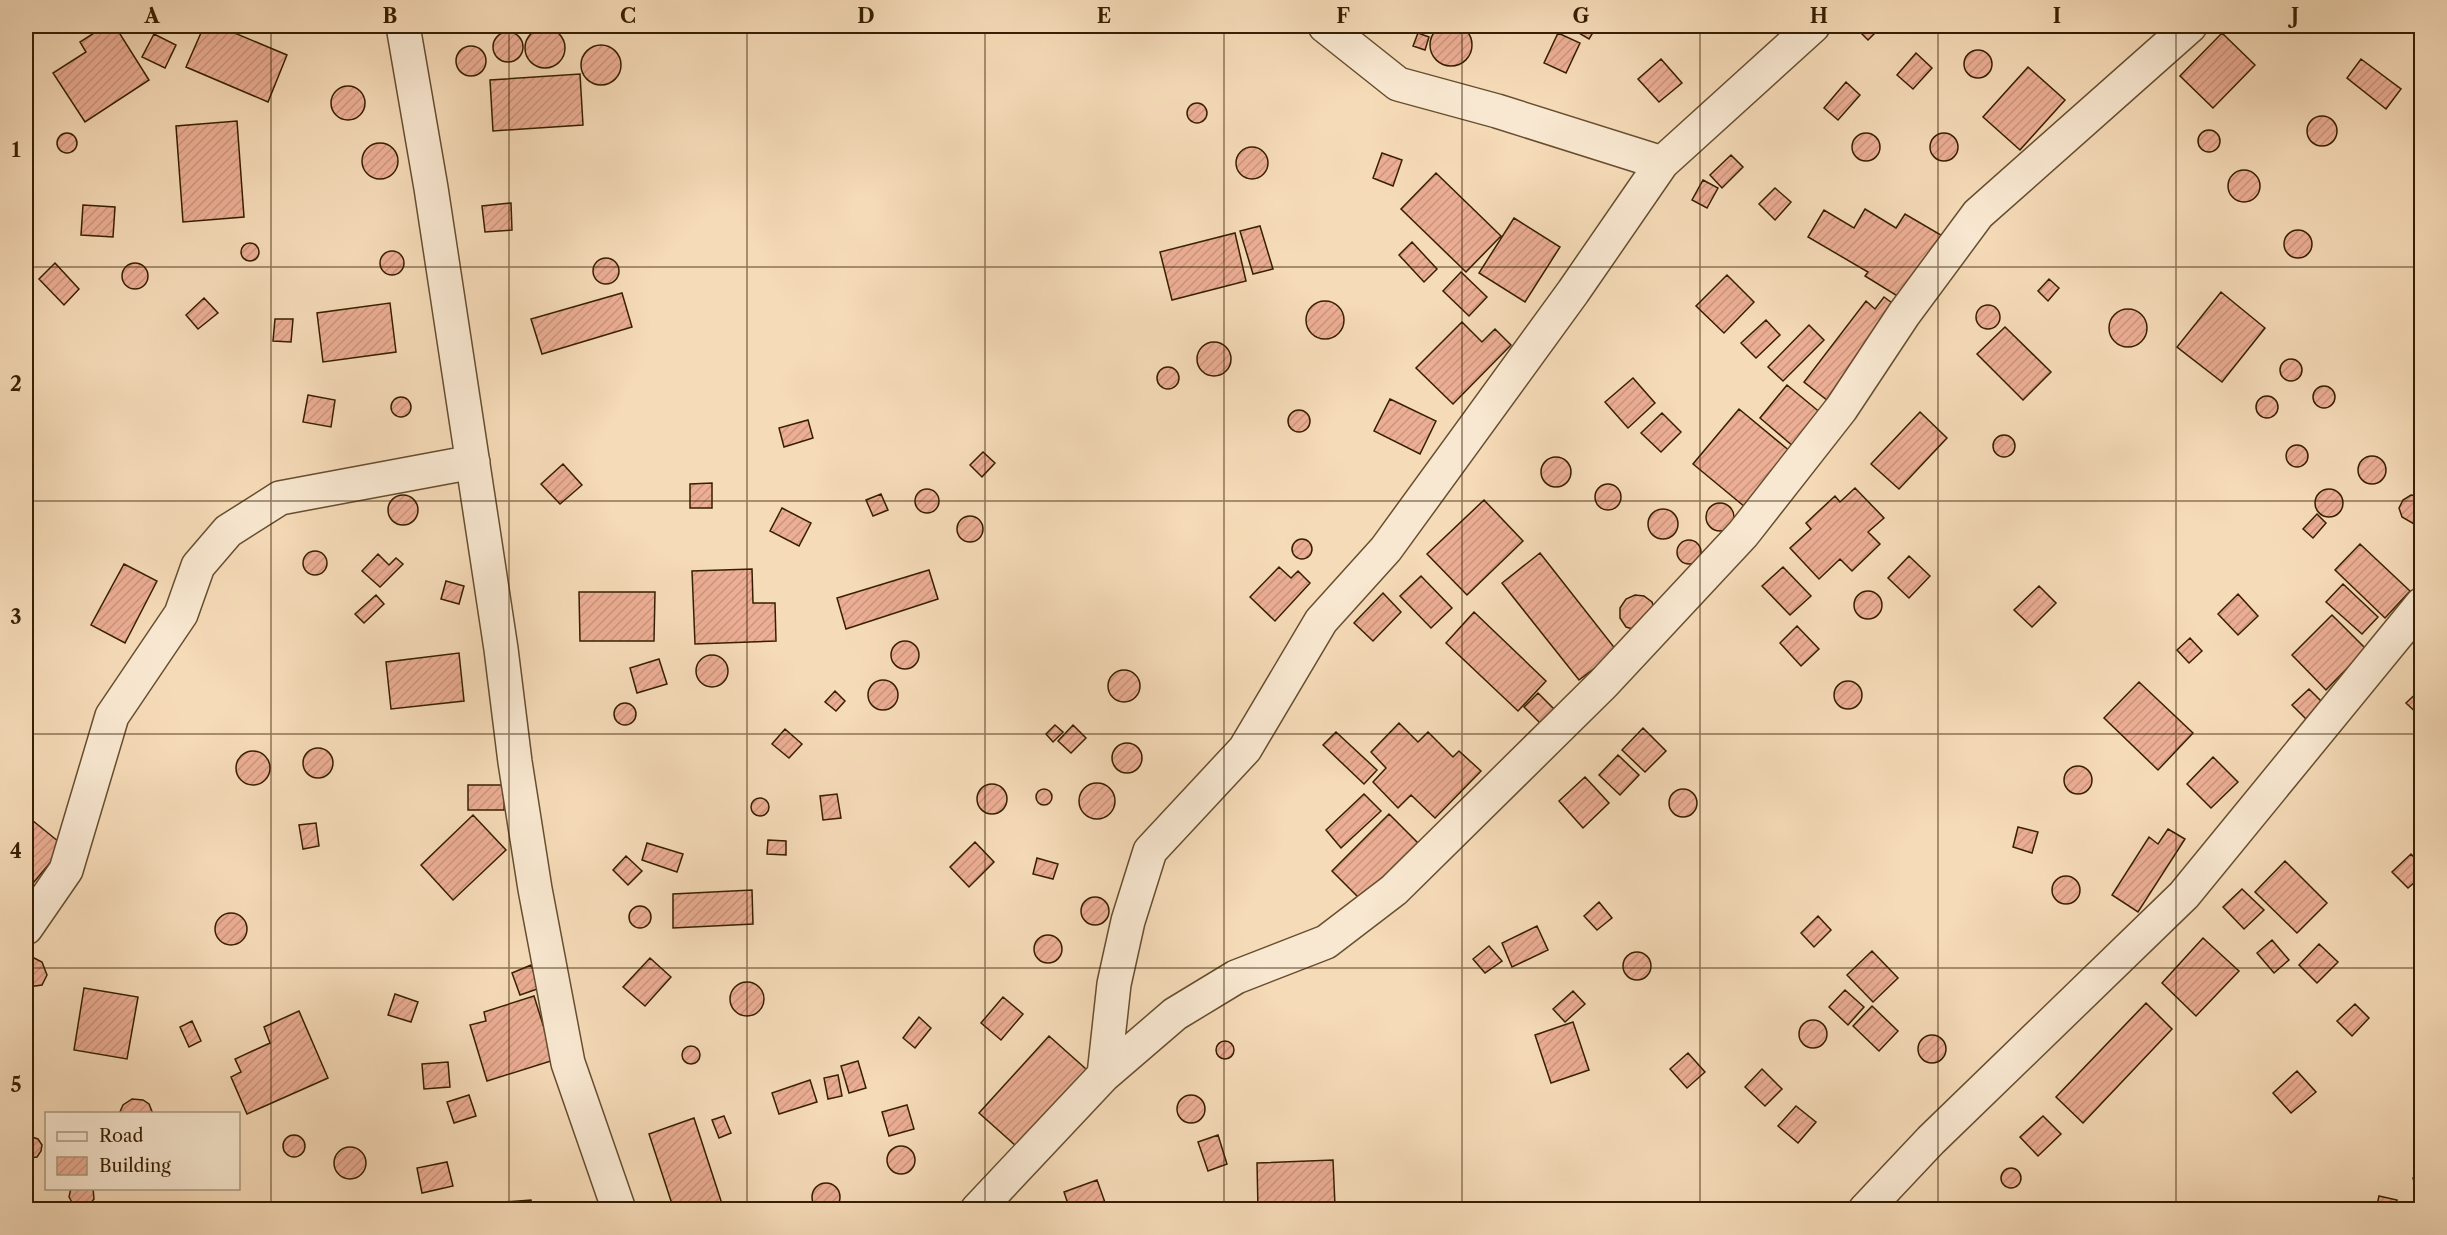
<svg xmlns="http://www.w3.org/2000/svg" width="2447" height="1235" font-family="'Libre Caslon Text',serif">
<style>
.building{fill:url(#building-hatch);stroke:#361f00;stroke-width:1.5}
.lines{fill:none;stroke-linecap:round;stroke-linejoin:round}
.minor-casing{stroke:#664e2e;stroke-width:36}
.minor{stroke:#f9e8d1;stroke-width:33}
.grid{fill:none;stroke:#361f00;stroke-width:1.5;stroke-opacity:0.55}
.neatline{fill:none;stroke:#361f00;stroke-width:2}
.grid-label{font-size:20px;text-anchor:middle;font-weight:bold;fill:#361f00}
</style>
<defs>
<pattern id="building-hatch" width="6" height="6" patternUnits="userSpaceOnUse" patternTransform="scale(1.5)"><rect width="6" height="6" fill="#ecae94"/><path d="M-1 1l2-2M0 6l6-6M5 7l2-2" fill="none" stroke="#cb957e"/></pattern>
</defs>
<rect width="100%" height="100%" fill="#f6dbb8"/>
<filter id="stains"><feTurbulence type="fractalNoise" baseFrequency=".00333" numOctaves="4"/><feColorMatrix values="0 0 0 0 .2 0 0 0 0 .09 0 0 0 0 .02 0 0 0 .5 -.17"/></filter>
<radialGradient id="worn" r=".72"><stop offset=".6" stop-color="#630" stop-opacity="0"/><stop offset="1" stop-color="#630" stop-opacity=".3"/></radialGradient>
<path class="building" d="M1430 45a21 21 0 1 1 42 0a21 21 0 1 1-42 0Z
M 105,26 L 115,26 L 149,80 L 85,122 L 53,73 L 86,52 L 80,42 Z
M 204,26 L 218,26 L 287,55 L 268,102 L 186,67 Z
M 572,26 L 604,26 L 593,33 L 582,33 Z
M 1567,26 L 1597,26 L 1589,39 Z
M 1854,26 L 1882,26 L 1868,40 Z
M525 48a20 20 0 1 1 40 0a20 20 0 1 1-40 0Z
M493 47a15 15 0 1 1 30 0a15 15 0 1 1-30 0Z
M 1418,33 L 1429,37 L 1425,50 L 1413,46 Z
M 1558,33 L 1580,43 L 1566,73 L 1544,63 Z
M 2222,33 L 2255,65 L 2213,108 L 2180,76 Z
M 154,34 L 176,45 L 165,68 L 142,57 Z
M581 65a20 20 0 1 1 40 0a20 20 0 1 1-40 0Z
M456 61a15 15 0 1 1 30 0a15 15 0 1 1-30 0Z
M1964 64a14 14 0 1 1 28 0a14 14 0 1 1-28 0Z
M 1916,53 L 1932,68 L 1913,89 L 1897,75 Z
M 1661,59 L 1682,83 L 1659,102 L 1638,79 Z
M 2361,59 L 2401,89 L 2386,109 L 2347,78 Z
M 2028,67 L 2065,100 L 2020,150 L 1983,117 Z
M 580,74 L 583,125 L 493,131 L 490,80 Z
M 1846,82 L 1860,95 L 1838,120 L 1824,108 Z
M331 103a17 17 0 1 1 34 0a17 17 0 1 1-34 0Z
M1187 113a10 10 0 1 1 20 0a10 10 0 1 1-20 0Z
M2307 131a15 15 0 1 1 30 0a15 15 0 1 1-30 0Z
M 237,121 L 244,217 L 183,222 L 176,126 Z
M2198 141a11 11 0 1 1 22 0a11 11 0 1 1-22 0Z
M1930 147a14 14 0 1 1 28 0a14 14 0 1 1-28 0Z
M1852 147a14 14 0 1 1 28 0a14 14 0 1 1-28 0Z
M57 143a10 10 0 1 1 20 0a10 10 0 1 1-20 0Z
M362 161a18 18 0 1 1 36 0a18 18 0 1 1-36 0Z
M1236 163a16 16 0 1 1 32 0a16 16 0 1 1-32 0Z
M 1382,153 L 1402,160 L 1393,186 L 1373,178 Z
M 1731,155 L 1743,167 L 1722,188 L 1710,175 Z
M2228 186a16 16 0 1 1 32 0a16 16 0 1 1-32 0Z
M 1436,173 L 1501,236 L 1466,272 L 1401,209 Z
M 1703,180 L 1718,188 L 1707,208 L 1692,200 Z
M 1775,188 L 1791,202 L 1775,220 L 1759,204 Z
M 511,203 L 512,230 L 485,232 L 482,206 Z
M 83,205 L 115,207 L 113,237 L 81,235 Z
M 1865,209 L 1896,228 L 1905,214 L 1946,238 L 1907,302 L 1865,276 L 1868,272 L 1808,237 L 1824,210 L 1854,228 Z
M 1514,218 L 1560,247 L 1525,302 L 1479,273 Z
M 1260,226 L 1273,269 L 1253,274 L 1240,231 Z
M2284 244a14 14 0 1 1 28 0a14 14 0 1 1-28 0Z
M 1235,233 L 1246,281 L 1172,300 L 1160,252 Z
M 1412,242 L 1437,269 L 1424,282 L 1399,255 Z
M241 252a9 9 0 1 1 18 0a9 9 0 1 1-18 0Z
M380 263a12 12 0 1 1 24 0a12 12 0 1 1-24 0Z
M593 271a13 13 0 1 1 26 0a13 13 0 1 1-26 0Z
M122 276a13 13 0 1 1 26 0a13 13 0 1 1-26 0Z
M 55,263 L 79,289 L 64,305 L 39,279 Z
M 1461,272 L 1487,297 L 1469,316 L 1443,291 Z
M 1727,275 L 1754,302 L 1724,333 L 1696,306 Z
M 2049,279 L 2059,288 L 2048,301 L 2038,291 Z
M 2221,292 L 2265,328 L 2222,382 L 2177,347 Z
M 622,293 L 632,327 L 542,354 L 531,319 Z
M 1884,297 L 1903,311 L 1832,404 L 1804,382 L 1866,301 L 1875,309 Z
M 204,298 L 218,313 L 198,329 L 186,315 Z
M1306 320a19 19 0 1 1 38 0a19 19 0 1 1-38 0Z
M 390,303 L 396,352 L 323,362 L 317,313 Z
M1976 317a12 12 0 1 1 24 0a12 12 0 1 1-24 0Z
M2109 328a19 19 0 1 1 38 0a19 19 0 1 1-38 0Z
M 275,319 L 293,319 L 291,342 L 273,341 Z
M 1766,320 L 1780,335 L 1756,358 L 1741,343 Z
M 1462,322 L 1482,342 L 1495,329 L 1511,345 L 1453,404 L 1416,368 Z
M 1809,325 L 1824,340 L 1783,381 L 1768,367 Z
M 2005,327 L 2051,372 L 2023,400 L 1977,354 Z
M1197 359a17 17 0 1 1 34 0a17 17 0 1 1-34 0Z
M2280 370a11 11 0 1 1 22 0a11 11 0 1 1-22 0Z
M1157 378a11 11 0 1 1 22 0a11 11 0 1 1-22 0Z
M 1633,378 L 1655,403 L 1628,428 L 1605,402 Z
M 1787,385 L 1822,414 L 1794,447 L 1760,418 Z
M2313 397a11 11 0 1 1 22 0a11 11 0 1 1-22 0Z
M 308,395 L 335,400 L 331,427 L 303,422 Z
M2256 407a11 11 0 1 1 22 0a11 11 0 1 1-22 0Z
M391 407a10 10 0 1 1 20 0a10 10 0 1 1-20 0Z
M 1390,399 L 1436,421 L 1420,454 L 1374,431 Z
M 1739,409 L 1791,452 L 1745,507 L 1693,464 Z
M1288 421a11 11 0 1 1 22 0a11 11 0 1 1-22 0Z
M 1920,412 L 1947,438 L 1899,489 L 1871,464 Z
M 1662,413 L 1681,432 L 1661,452 L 1641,433 Z
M 808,420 L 813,438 L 784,447 L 779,428 Z
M1993 446a11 11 0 1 1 22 0a11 11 0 1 1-22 0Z
M2286 456a11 11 0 1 1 22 0a11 11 0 1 1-22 0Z
M 983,452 L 995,463 L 982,477 L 970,465 Z
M2358 470a14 14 0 1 1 28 0a14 14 0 1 1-28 0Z
M1541 472a15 15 0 1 1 30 0a15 15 0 1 1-30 0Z
M 563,464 L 582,485 L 560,504 L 541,484 Z
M 712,483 L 712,508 L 690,508 L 690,484 Z
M1595 497a13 13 0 1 1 26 0a13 13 0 1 1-26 0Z
M 1855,488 L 1884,518 L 1868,532 L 1880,544 L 1852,571 L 1840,559 L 1819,579 L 1790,548 L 1811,529 L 1806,523 L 1835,496 L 1840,502 Z
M2315 503a14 14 0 1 1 28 0a14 14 0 1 1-28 0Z
M915 501a12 12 0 1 1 24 0a12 12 0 1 1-24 0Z
M 881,494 L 888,510 L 873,516 L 866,500 Z
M 2411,495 L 2422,497 L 2422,521 L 2414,524 L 2402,517 L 2399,508 L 2403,500 Z
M388 510a15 15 0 1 1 30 0a15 15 0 1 1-30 0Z
M 1484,500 L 1523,541 L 1467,595 L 1427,554 Z
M1706 517a14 14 0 1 1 28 0a14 14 0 1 1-28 0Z
M 782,508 L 811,523 L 799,546 L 770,531 Z
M1648 524a15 15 0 1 1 30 0a15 15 0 1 1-30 0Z
M 2317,514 L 2326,523 L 2313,538 L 2303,529 Z
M957 529a13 13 0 1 1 26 0a13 13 0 1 1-26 0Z
M1292 549a10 10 0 1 1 20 0a10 10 0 1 1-20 0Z
M1677 552a12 12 0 1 1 24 0a12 12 0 1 1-24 0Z
M 2360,544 L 2410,591 L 2385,618 L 2335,570 Z
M303 563a12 12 0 1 1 24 0a12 12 0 1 1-24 0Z
M 1540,553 L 1617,651 L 1579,680 L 1502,583 Z
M 378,554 L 389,565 L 396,558 L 403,564 L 380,587 L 362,571 Z
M 1909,556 L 1930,576 L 1909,598 L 1888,578 Z
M 124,564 L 157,581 L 125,643 L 91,625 Z
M 1279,567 L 1291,578 L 1298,571 L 1310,583 L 1275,621 L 1250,597 Z
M 1783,567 L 1811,596 L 1790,615 L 1762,586 Z
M 752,569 L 753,603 L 775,603 L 776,641 L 695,644 L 692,571 Z
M 929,570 L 938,599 L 846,629 L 837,598 Z
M 1421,576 L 1452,608 L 1431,628 L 1400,596 Z
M 446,581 L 464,586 L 459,604 L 441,599 Z
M 2343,584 L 2378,617 L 2362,634 L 2326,602 Z
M 2039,586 L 2056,603 L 2032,627 L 2014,610 Z
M1854 605a14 14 0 1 1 28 0a14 14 0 1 1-28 0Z
M 579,592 L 655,592 L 654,641 L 580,641 Z
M 1383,593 L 1401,612 L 1373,641 L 1354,623 Z
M 2238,594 L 2258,616 L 2238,635 L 2218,614 Z
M 376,595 L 384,604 L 364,623 L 355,614 Z
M 1635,595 L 1644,596 L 1652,602 L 1655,611 L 1636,630 L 1626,627 L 1620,618 L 1620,608 L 1626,599 Z
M 1474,612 L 1546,681 L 1518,711 L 1446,643 Z
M 2332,615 L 2366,649 L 2326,690 L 2292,655 Z
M 1797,626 L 1819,649 L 1801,666 L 1780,643 Z
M 2190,638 L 2202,651 L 2189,663 L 2177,650 Z
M891 655a14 14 0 1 1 28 0a14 14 0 1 1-28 0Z
M 459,653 L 464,701 L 391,709 L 386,662 Z
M696 671a16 16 0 1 1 32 0a16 16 0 1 1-32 0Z
M 659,659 L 667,684 L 637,693 L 630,668 Z
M1108 686a16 16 0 1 1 32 0a16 16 0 1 1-32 0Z
M868 695a15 15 0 1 1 30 0a15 15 0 1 1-30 0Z
M1834 695a14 14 0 1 1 28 0a14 14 0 1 1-28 0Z
M 2139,682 L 2193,733 L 2158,770 L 2104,718 Z
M 2422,688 L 2422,718 L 2406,703 Z
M 2309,689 L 2325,705 L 2309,722 L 2292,705 Z
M 835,691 L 845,701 L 836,711 L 825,702 Z
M 1538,693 L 1563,718 L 1549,732 L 1524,707 Z
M614 714a11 11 0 1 1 22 0a11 11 0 1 1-22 0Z
M 1399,723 L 1418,742 L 1428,732 L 1453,757 L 1459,751 L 1481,771 L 1435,818 L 1411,795 L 1398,808 L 1373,782 L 1386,768 L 1371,752 Z
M 1055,725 L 1063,732 L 1053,742 L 1046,734 Z
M 1073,725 L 1086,738 L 1071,753 L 1058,741 Z
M 1643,728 L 1666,751 L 1645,772 L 1622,750 Z
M 785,729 L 802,744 L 789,758 L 772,744 Z
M 1336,732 L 1377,770 L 1364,784 L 1323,745 Z
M1112 758a15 15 0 1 1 30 0a15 15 0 1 1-30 0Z
M303 763a15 15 0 1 1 30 0a15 15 0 1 1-30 0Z
M236 768a17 17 0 1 1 34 0a17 17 0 1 1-34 0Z
M 1618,755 L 1639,775 L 1620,795 L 1599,775 Z
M 2213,757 L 2238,782 L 2211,808 L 2187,784 Z
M2064 780a14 14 0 1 1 28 0a14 14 0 1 1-28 0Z
M 1585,777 L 1609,803 L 1583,828 L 1559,801 Z
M1079 801a18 18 0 1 1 36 0a18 18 0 1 1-36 0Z
M977 799a15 15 0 1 1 30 0a15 15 0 1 1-30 0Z
M 468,785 L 505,785 L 504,810 L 468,810 Z
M1669 803a14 14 0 1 1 28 0a14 14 0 1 1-28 0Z
M1036 797a8 8 0 1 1 16 0a8 8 0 1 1-16 0Z
M 837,794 L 841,818 L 823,820 L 820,796 Z
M 1364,794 L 1381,811 L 1341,848 L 1326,830 Z
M751 807a9 9 0 1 1 18 0a9 9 0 1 1-18 0Z
M 1389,814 L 1422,847 L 1365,904 L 1332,871 Z
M 473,815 L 506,850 L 453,900 L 421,865 Z
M 27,816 L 64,846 L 34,882 L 26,874 Z
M 316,823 L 319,846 L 303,849 L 299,825 Z
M 2018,827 L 2038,832 L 2032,853 L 2013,847 Z
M 2168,829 L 2185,839 L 2138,912 L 2112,895 L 2149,837 L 2158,844 Z
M 768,840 L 786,841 L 786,855 L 767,854 Z
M 975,842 L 994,862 L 969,887 L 950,867 Z
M 647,843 L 683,854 L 677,872 L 642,860 Z
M 2411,854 L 2422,866 L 2422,876 L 2408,888 L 2392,872 Z
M 626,856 L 642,871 L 628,885 L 613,870 Z
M 1037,858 L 1058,864 L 1053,879 L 1033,874 Z
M 2285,861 L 2327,903 L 2297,933 L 2255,892 Z
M2052 890a14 14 0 1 1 28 0a14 14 0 1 1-28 0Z
M 2242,889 L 2264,910 L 2244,929 L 2223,907 Z
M 752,890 L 753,924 L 673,928 L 673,894 Z
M1081 911a14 14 0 1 1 28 0a14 14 0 1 1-28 0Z
M 1599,902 L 1612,918 L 1597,930 L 1584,916 Z
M629 917a11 11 0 1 1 22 0a11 11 0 1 1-22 0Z
M215 929a16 16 0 1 1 32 0a16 16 0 1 1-32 0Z
M 1818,916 L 1831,930 L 1814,947 L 1801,933 Z
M 1537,926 L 1548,950 L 1512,967 L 1502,943 Z
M1034 949a14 14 0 1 1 28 0a14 14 0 1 1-28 0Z
M 2203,938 L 2239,971 L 2196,1016 L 2162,983 Z
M 2272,940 L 2289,960 L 2274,973 L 2257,953 Z
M 2319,944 L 2338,962 L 2317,983 L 2299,965 Z
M 1489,946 L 1502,961 L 1485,973 L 1473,959 Z
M 1872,951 L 1898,978 L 1873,1002 L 1847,975 Z
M1623 966a14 14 0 1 1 28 0a14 14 0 1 1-28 0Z
M 34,958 L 42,962 L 47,975 L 42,985 L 28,987 L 26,986 L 26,960 Z
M 650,958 L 671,977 L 645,1006 L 623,987 Z
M 531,965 L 540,988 L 520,995 L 512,973 Z
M730 999a17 17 0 1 1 34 0a17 17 0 1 1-34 0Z
M 84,988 L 138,997 L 127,1059 L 74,1050 Z
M 1845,990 L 1864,1007 L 1848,1025 L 1829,1007 Z
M 1573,991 L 1585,1004 L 1565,1022 L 1553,1009 Z
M 395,994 L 418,1002 L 411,1022 L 388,1015 Z
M 534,996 L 554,1060 L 487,1081 L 470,1025 L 486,1021 L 484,1012 Z
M 1003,997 L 1023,1014 L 1001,1040 L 981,1023 Z
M 2146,1003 L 2172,1029 L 2083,1123 L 2056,1097 Z
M 2355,1004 L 2369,1018 L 2352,1036 L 2337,1021 Z
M 1872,1006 L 1898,1031 L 1879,1051 L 1853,1026 Z
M 299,1011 L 328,1078 L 247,1114 L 231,1077 L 241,1072 L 235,1059 L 270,1043 L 264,1027 Z
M 919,1017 L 931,1028 L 915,1048 L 903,1038 Z
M1799 1034a14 14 0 1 1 28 0a14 14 0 1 1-28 0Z
M 192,1021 L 201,1041 L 189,1047 L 180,1027 Z
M 1573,1022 L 1589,1070 L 1551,1083 L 1535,1035 Z
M1918 1049a14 14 0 1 1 28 0a14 14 0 1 1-28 0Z
M 1049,1036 L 1095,1077 L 1025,1154 L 979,1113 Z
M1216 1050a9 9 0 1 1 18 0a9 9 0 1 1-18 0Z
M682 1055a9 9 0 1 1 18 0a9 9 0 1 1-18 0Z
M 1688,1053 L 1705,1072 L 1687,1088 L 1670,1069 Z
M 858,1061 L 866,1088 L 849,1093 L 841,1066 Z
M 448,1062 L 450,1087 L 424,1089 L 422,1064 Z
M 1762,1069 L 1782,1089 L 1765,1106 L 1745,1087 Z
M 2297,1071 L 2316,1092 L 2291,1113 L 2273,1093 Z
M 838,1075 L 842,1096 L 828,1099 L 824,1078 Z
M 810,1080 L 817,1102 L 779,1114 L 772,1093 Z
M1177 1109a14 14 0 1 1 28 0a14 14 0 1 1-28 0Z
M 469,1095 L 476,1116 L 454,1123 L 447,1102 Z
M 132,1099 L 143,1100 L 149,1104 L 153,1114 L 119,1114 L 123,1105 Z
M 907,1105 L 914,1129 L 889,1136 L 882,1112 Z
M 1796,1106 L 1816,1122 L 1798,1143 L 1778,1126 Z
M 724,1116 L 731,1133 L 719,1138 L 712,1120 Z
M 2043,1116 L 2061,1134 L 2038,1156 L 2020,1137 Z
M 694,1118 L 724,1210 L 674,1210 L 649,1134 Z
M 1218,1135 L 1227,1164 L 1208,1171 L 1198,1142 Z
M283 1146a11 11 0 1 1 22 0a11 11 0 1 1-22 0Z
M 32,1137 L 38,1139 L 42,1145 L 41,1151 L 37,1157 L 29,1158 L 26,1156 L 26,1138 Z
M887 1160a14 14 0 1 1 28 0a14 14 0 1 1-28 0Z
M334 1163a16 16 0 1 1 32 0a16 16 0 1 1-32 0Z
M 1333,1160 L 1335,1206 L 1258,1209 L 1257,1163 Z
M 447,1162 L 453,1186 L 422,1193 L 417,1168 Z
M2001 1178a10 10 0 1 1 20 0a10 10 0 1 1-20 0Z
M 2421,1170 L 2422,1170 L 2422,1189 L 2415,1185 L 2413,1178 Z
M 1097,1180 L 1107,1208 L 1070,1210 L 1064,1192 Z
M812 1197a14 14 0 1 1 28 0a14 14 0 1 1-28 0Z
M 93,1188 L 94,1199 L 89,1205 L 81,1208 L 73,1204 L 69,1197 L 71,1188 Z
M 2379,1196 L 2397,1200 L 2395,1210 L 2376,1210 Z
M 531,1200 L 532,1210 L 452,1210 L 452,1206 Z"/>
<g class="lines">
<g class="minor-casing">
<path id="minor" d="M 403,26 L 431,188 L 501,649 L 515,762 L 535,889 L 568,1063 L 619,1210
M 1325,26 L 1398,84 L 1497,111 L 1662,163
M 26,928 L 66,870 L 112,716 L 181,614 L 198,566 L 228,531 L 280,498 L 473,462
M 1104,1075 L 1114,984 L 1128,921 L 1150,851 L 1245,749 L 1321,621 L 1386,549 L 1573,292 L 1662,163 L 1813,26
M 977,1210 L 1104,1075 L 1175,1014 L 1236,977 L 1326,942 L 1394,890 L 1603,684 L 1743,534 L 1841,409 L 1904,314 L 1978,214 L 2190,26
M 1865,1210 L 1931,1140 L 2184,895 L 2422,604"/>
</g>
<use href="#minor" class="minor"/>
</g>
<path class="grid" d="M 271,26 L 271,1210M 509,26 L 509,1210M 747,26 L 747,1210M 985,26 L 985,1210M 1224,26 L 1224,1210M 1462,26 L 1462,1210M 1700,26 L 1700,1210M 1938,26 L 1938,1210M 2176,26 L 2176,1210M 26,267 L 2422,267M 26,501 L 2422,501M 26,734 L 2422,734M 26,968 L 2422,968"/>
<rect width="2447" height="1235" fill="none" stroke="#f6dbb8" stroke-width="66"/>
<rect x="45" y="1112" width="195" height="78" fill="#f9e8d1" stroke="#ab987d" stroke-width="1.5"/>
<rect x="57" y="1132" width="30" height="9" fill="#f9e8d1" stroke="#ab987d" stroke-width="1.5"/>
<text x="99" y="1142" font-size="18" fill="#361f00">Road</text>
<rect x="57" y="1157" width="30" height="18" fill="url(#building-hatch)" stroke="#ab987d" stroke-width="1.5"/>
<text x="99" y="1172" font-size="18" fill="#361f00">Building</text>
<rect x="33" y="33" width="2381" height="1169" class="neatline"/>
<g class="grid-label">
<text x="152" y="23">A</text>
<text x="390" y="23">B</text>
<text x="628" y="23">C</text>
<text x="866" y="23">D</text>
<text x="1104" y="23">E</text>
<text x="1343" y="23">F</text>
<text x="1581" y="23">G</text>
<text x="1819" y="23">H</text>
<text x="2057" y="23">I</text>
<text x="2295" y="23">J</text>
<text x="16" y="157">1</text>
<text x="16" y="391">2</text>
<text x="16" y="624">3</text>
<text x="16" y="858">4</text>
<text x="16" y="1092">5</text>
</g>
<rect width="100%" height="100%" filter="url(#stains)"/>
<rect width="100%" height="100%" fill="url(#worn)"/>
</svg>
